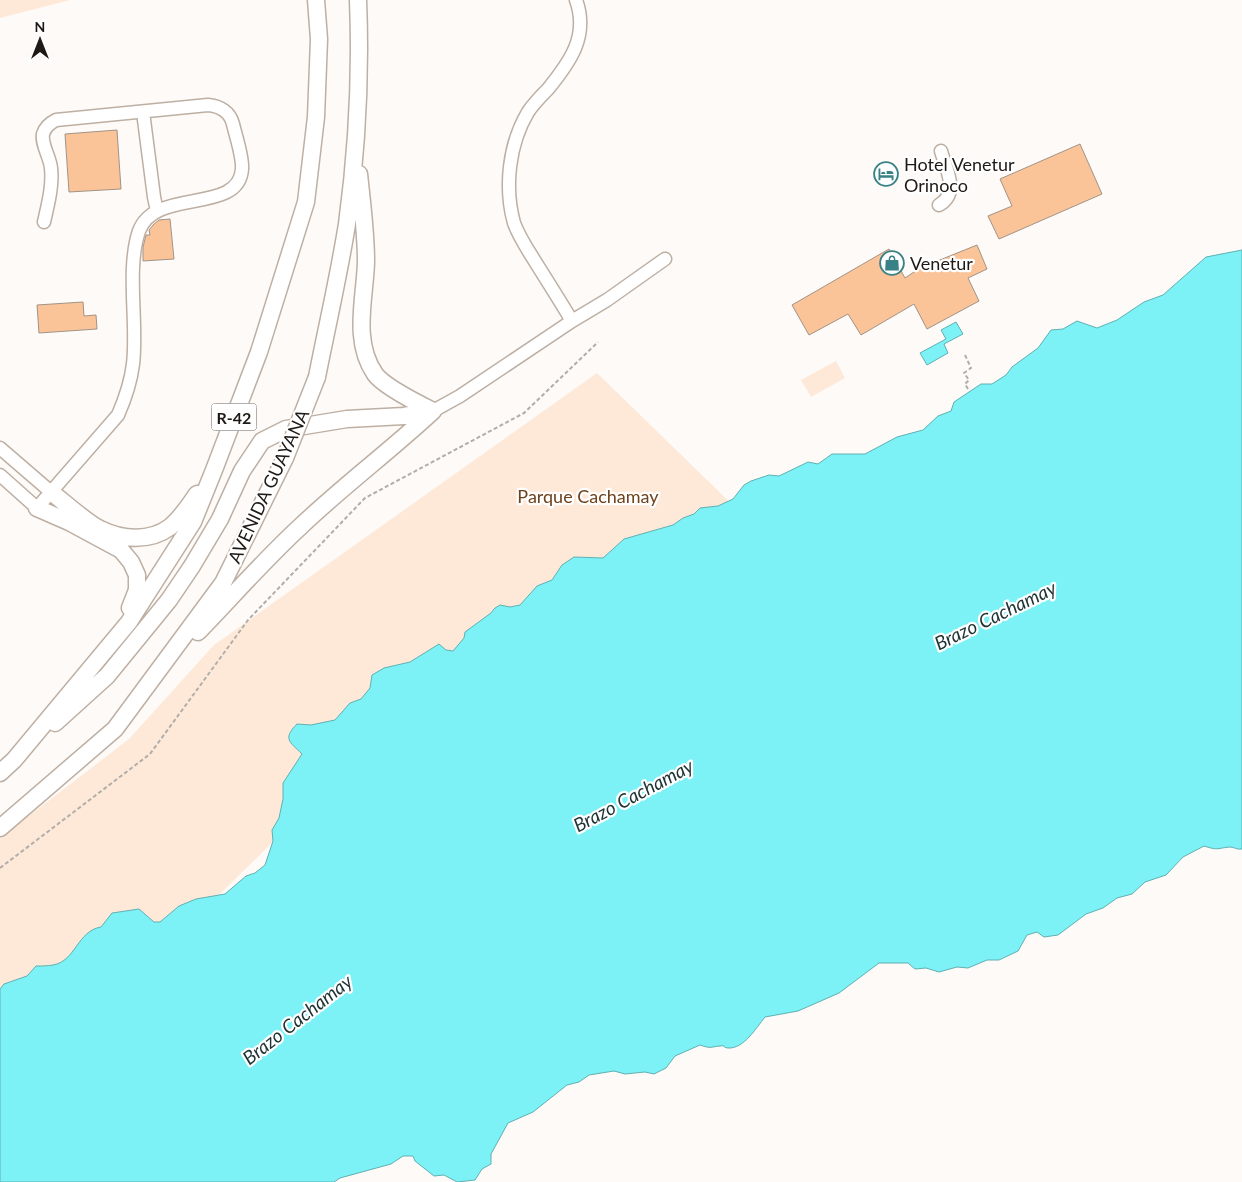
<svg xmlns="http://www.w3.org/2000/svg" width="1242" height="1182" font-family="Lato,sans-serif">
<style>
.green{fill:#fee9d9}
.water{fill:#7cf1f6;stroke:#60b0b2}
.building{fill:#fbc498;stroke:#a19387}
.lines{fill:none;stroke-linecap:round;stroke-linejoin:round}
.minor-casing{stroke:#beafa3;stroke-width:15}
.major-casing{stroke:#beafa3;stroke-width:19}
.path{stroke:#b1ada9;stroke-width:2;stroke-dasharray:4 2.5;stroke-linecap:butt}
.minor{stroke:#fff;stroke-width:12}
.major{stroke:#fff;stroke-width:16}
.major-bridge-casing{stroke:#beafa3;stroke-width:19;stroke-linecap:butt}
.major-bridge{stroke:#fff;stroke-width:16}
.labels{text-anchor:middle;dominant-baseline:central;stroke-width:4.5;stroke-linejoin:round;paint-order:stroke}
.shield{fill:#fff;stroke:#625e5a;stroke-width:1}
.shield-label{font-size:16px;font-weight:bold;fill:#1e1914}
.poi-label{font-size:18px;fill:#1e1914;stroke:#fff;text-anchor:start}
.street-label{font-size:18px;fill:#1e1914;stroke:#fff}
.park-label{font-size:18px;fill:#6e421a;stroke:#fff}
.water-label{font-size:19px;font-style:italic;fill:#1e3334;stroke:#fff}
</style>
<rect width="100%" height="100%" fill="#fdfaf7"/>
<path class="green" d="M 0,0 L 70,0 L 0,18 Z
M 836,361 L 845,378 L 811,397 L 801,380 Z
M 597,373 L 744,516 L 423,695 L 177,936 L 0,1020 L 0,838 L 129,739 L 214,645 Z"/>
<path class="water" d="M 1242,250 L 1242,849 C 1237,850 1234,847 1230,847 C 1217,848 1219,851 1204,846 L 1183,857 L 1166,875 L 1145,882 L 1132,894 L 1117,898 L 1103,908 L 1086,914 L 1058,935 L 1044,937 L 1037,932 L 1027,935 L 1018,951 L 999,960 L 987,960 L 968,968 L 957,967 L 939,972 L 926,968 L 915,969 L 908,963 L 879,963 L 839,993 L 798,1011 L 765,1017 C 756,1028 744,1049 728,1048 C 720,1047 728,1045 720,1046 C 709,1047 712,1049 700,1045 L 675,1056 L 666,1068 L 654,1074 L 645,1072 L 625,1074 L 614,1071 L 589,1075 L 579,1082 L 567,1085 L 533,1112 L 508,1123 L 491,1154 L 491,1164 L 482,1169 L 475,1180 L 457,1182 L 444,1175 L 434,1176 L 415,1161 L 413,1156 L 403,1156 L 391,1164 L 340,1178 L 334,1182 L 0,1182 L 0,989 L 4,984 L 27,976 L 36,966 C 42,966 47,966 53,965 C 76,961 77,931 101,927 L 112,913 L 139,909 L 154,922 L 160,922 L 179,906 L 196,899 L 225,894 L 246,876 L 255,873 L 265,865 L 273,841 L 272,830 L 279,818 L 283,799 L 283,783 L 302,754 C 290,742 282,739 297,724 L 311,725 L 335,720 L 350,703 L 361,699 L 370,688 L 372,675 L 384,668 L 410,662 L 439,644 L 446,650 L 453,651 L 464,638 L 465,632 L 491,613 L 495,608 L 500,605 L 510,607 L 520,605 L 537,586 L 552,580 L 562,565 L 574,557 L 603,558 L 624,539 L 673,525 L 683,518 L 694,514 L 700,508 L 718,506 L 733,499 L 744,485 L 751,481 L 769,475 L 779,476 L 808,462 L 818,464 L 832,454 L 865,454 L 897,437 L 923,430 L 938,416 L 951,411 L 954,402 L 981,384 L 992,384 L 1006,375 L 1012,367 L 1038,348 L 1051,330 L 1063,329 L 1077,321 L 1097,328 L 1117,320 L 1144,302 L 1163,295 L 1206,257 Z
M 956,322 L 963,334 L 944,344 L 948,353 L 927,365 L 920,353 L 946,339 L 941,330 Z"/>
<path class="building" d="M 117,130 L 121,189 L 69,192 L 65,134 Z
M 1080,144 L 1102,194 L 999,239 L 988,216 L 1012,206 L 1000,179 Z
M 170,219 L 174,259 L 143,261 L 143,247 L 146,235 L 150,235 L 149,230 L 154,224 L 159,220 Z
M 977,245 L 987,269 L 968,278 L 979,301 L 927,329 L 914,304 L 861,335 L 848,314 L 809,335 L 792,305 L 889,249 L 905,278 L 920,268 Z
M 83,302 L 84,316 L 96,315 L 97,329 L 39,333 L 37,305 Z"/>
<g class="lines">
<g class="minor-casing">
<path id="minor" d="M 143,112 L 154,197 L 157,211
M 939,205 C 960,193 946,169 941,151
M 572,321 C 560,301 548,282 536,263 C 528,250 519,237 514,223 C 504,187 509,144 528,112 C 534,103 541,96 548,89 C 570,62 589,36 576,0
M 433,411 L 460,396 L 572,321 L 607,300 L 665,259
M 0,448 L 51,492
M 0,475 L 37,508 L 118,415 C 125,399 131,381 133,364 C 138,324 126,269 139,231 C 155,187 239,215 242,169 C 243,157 236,137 233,124 C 230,112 220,106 208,105 L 56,120 C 50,123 45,127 43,134 C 41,144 50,157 51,168 C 53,186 48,204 44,222"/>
</g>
<g class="major-casing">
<path id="major" d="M 359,174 C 362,203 366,232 366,262 C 365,298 352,341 375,374 C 383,386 419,404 433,411
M 317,377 C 327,326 339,275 347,224 C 357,150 361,74 358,0
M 51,492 C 64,502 87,523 100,529 C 122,540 150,542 170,527 C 181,518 189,506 197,494
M 37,508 L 69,522 L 121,550 L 131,562 L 137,575 L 137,590 L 130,608
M 198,632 C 232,597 265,559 301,526 C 343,486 390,451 433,411
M 55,723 L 107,676 L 169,600 L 192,566 L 220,519 L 242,471 L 262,441 L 286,429 L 347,419 L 404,416 L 433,411
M 0,773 L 14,760 L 129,622 L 193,522 L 214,470 L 259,352 L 306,202 L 316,117 L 319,39 L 316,0
M 0,828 L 115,729 L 223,583 L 285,458"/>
</g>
<path class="path" d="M 965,355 L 971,368 L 964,373 L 969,380 L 965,384 L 968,389
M 0,868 L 150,754 L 248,620 L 365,498 L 524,413 L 598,342"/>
<use href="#minor" class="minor"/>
<use href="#major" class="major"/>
<g class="major-bridge-casing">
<path id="major-bridge" d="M 285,458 L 317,377"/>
</g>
<use href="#major-bridge" class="major-bridge"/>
</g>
<defs>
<g id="hotel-ring" transform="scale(1.25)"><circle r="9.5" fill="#fff" stroke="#388184" stroke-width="1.5"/><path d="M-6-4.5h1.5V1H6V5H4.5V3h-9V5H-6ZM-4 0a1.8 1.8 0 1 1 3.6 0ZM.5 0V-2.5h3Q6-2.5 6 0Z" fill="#388184"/></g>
<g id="shop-ring" transform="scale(1.25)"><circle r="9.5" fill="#fff" stroke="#388184" stroke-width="1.5"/><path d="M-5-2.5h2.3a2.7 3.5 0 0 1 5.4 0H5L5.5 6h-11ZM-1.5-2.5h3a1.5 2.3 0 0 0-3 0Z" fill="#388184"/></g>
</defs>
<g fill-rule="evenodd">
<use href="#hotel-ring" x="886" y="174"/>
<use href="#shop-ring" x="892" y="263"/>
</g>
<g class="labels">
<rect class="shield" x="211.5" y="403.5" width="45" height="27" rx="4"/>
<g class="shield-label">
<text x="234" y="417">R-42</text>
</g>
<g class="poi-label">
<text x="904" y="164">Hotel Venetur<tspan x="904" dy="21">Orinoco</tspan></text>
<text x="910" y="263">Venetur</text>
</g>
<g class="street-label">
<text transform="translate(268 486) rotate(-65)">AVENIDA GUAYANA</text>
</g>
<g class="park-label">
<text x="588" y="496">Parque Cachamay</text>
</g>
<g class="water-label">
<text transform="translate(995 615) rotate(-26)">Brazo Cachamay</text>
<text transform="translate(633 795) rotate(-28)">Brazo Cachamay</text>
<text transform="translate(297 1019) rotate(-38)">Brazo Cachamay</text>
</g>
</g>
<g transform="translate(40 40)" stroke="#ffffff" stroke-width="4" paint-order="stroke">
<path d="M0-4L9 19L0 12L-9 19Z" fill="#1e1914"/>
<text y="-8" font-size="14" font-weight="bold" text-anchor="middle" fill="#1e1914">N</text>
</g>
</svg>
